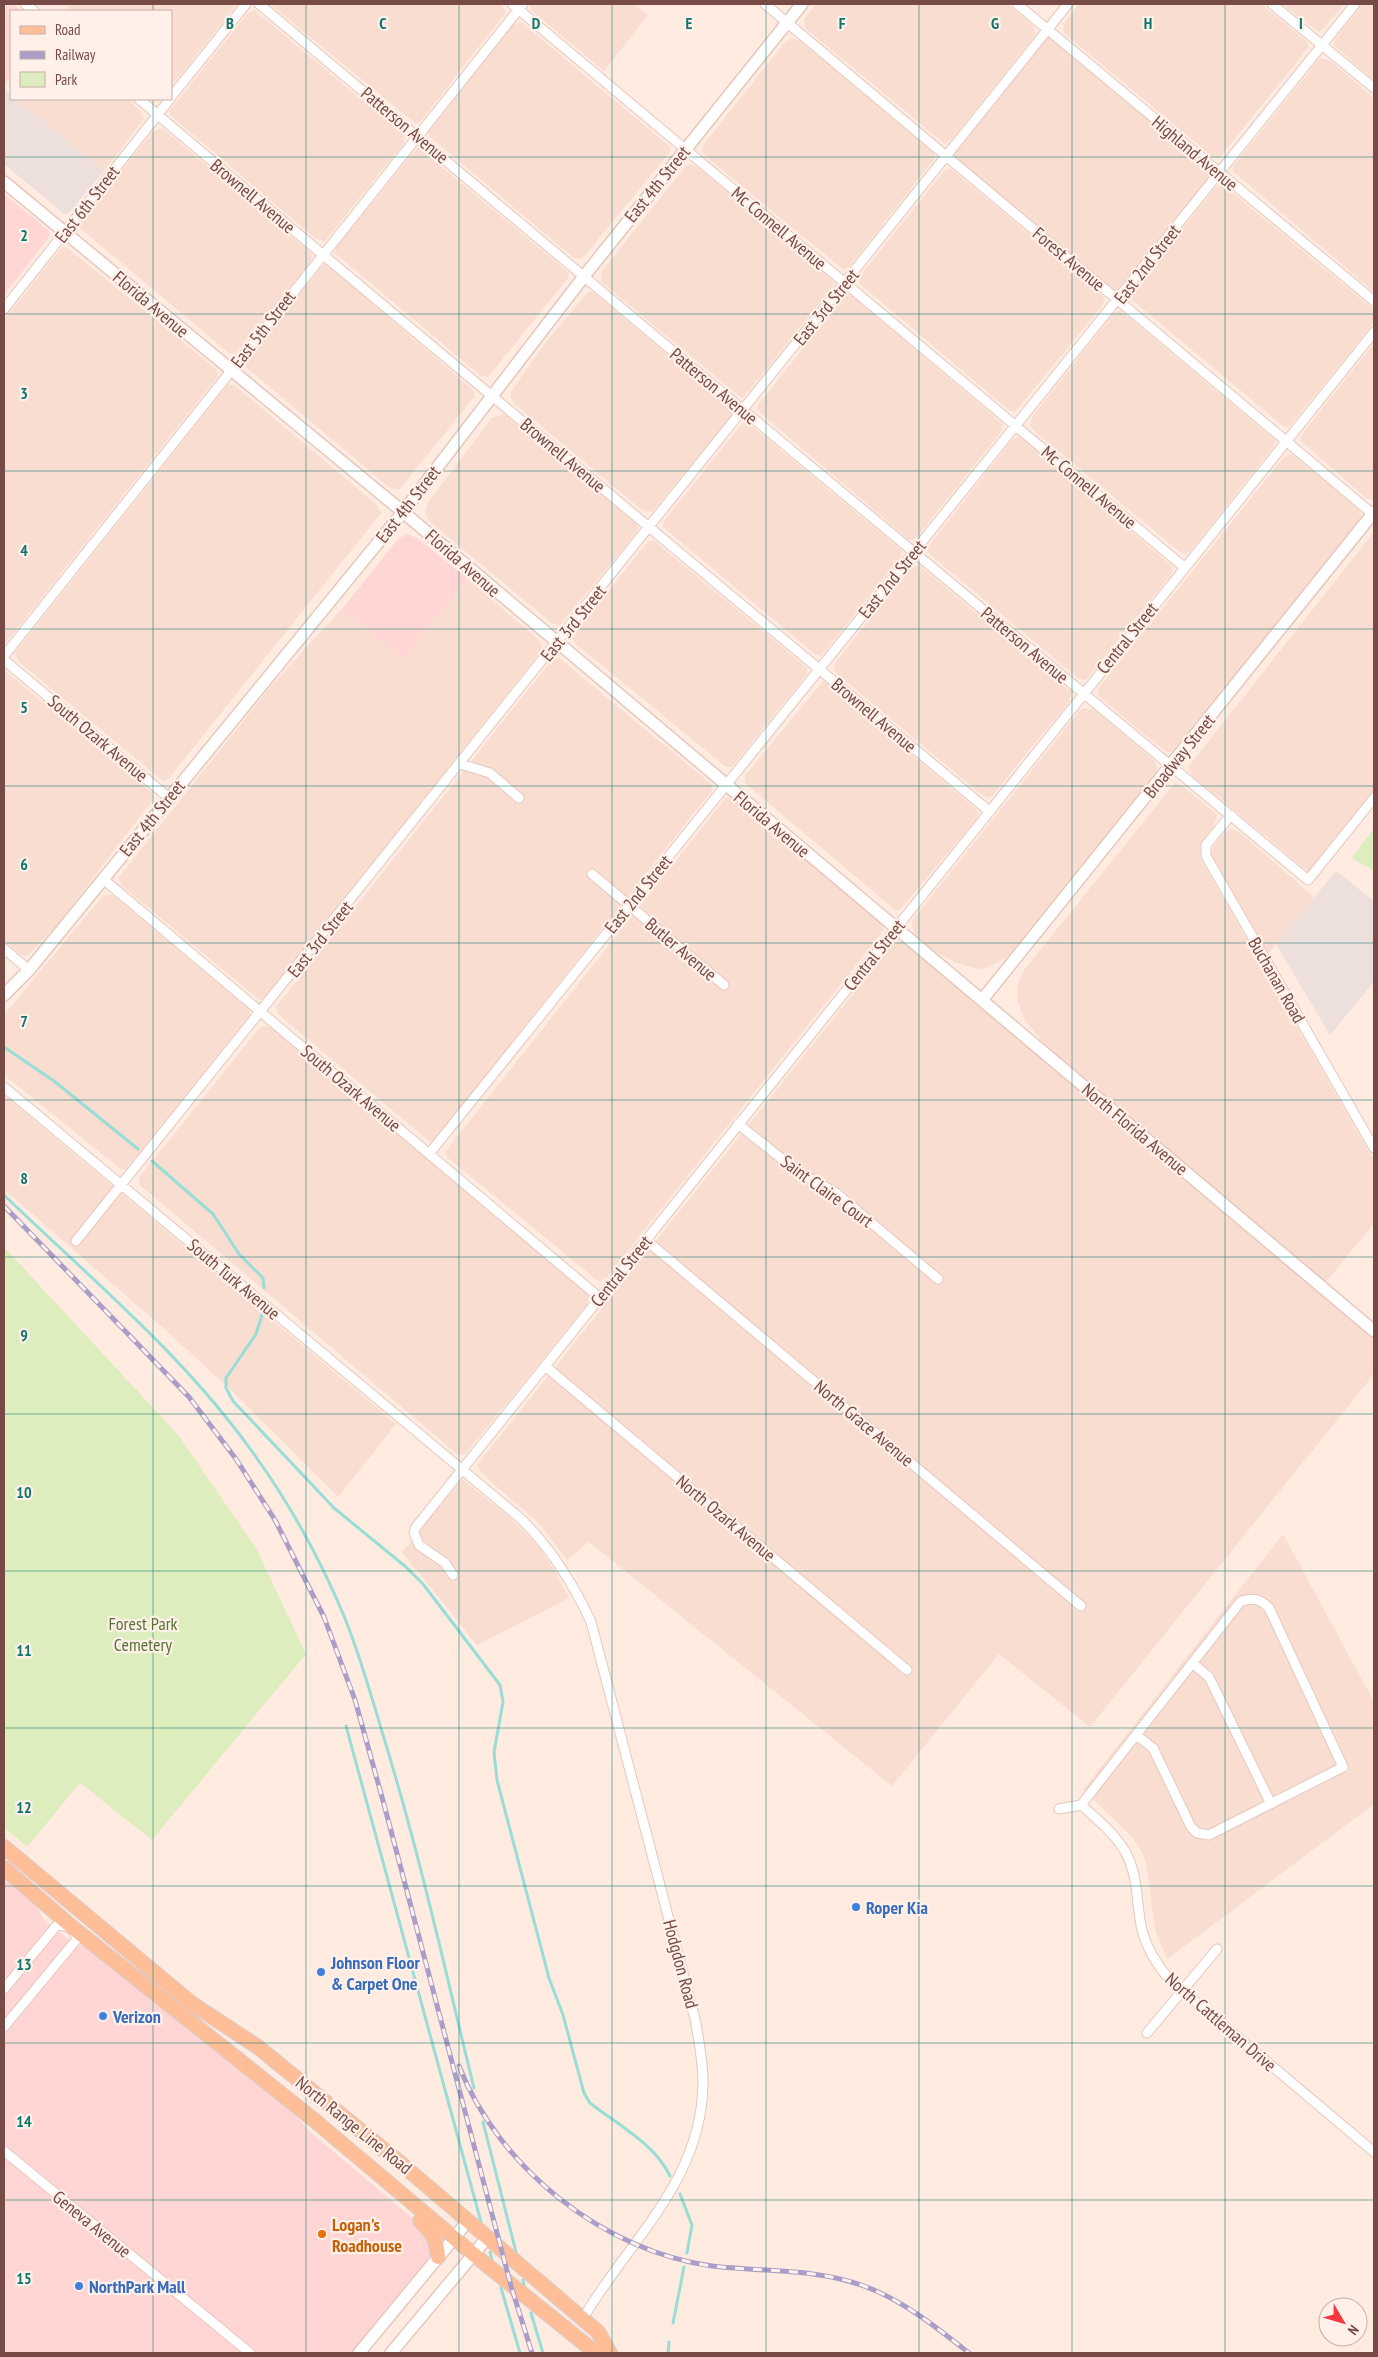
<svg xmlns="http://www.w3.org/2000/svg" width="1378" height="2357" font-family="'PT Sans Narrow',sans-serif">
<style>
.residential{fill:#f9ddd1}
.commercial{fill:#ffd6d4}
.industrial{fill:#ede0dc}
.green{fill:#ddedbe}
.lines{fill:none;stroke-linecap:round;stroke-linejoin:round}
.stream{stroke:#98ddd6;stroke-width:3}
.minor-casing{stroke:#e6c7be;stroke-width:11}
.tertiary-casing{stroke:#e6c7be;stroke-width:14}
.primary-casing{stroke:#d9cccb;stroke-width:16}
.minor{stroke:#fff;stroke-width:9}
.tertiary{stroke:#fff;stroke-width:11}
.primary{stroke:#ffbe97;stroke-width:14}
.rail-casing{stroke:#aa9ec9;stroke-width:5}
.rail{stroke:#fff1e9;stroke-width:3;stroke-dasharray:9;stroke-linecap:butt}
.grid{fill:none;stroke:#0f766e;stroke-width:1;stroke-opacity:0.55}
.shop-dot{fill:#3f7fe0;stroke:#fff1e9;stroke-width:2}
.food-dot{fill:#e8710a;stroke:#fff1e9;stroke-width:2}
.labels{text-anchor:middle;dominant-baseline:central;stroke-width:4.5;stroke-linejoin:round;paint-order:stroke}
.street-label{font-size:18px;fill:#784a45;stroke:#fff1e9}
.park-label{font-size:18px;fill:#587337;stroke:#fff1e9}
.shop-label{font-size:18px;font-weight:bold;fill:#366cbe;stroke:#fff1e9;text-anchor:start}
.food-label{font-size:18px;font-weight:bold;fill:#c56008;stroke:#fff1e9;text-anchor:start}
.grid-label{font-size:16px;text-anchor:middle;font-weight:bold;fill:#0f766e;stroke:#fff1e9;stroke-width:4.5;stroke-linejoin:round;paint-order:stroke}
</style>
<rect width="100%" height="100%" fill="#ffebe0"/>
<path class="residential" d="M 70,4 L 237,4 L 171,86 L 171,11 L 64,11 Z
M 270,4 L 501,4 L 506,12 L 421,121 L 416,124 Z
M 530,4 L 634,4 L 648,15 L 604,71 L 532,11 Z
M 816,4 L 1007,4 L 1033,25 L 1035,35 L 951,140 L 945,144 L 805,28 L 805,18 Z
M 1079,4 L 1261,4 L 1306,41 L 1309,47 L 1218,159 L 1213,157 L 1064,33 L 1063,24 Z
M 1282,4 L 1344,4 L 1324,28 L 1319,32 Z
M 1363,4 L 1374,4 L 1374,80 L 1334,45 L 1335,39 Z
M 254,10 L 405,136 L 404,143 L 325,241 L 316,239 L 170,115 L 170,110 L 248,13 Z
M 521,22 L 670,147 L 670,152 L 582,259 L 574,258 L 428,135 L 429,131 L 514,24 Z
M 1047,29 L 1219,173 L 1119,301 L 946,156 Z
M 791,38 L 799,40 L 933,152 L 935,158 L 850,266 L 844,270 L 704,155 L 702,150 L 704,144 L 785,42 Z
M 1320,58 L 1329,60 L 1374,98 L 1374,292 L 1233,171 L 1234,165 Z
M 16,99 L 127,99 L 140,110 L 144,119 L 104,171 Z
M 162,128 L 312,254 L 310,263 L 235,354 L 229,353 L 80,228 L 81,222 L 153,131 Z
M 418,147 L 569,273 L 568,278 L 488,377 L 481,376 L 335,253 L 336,247 Z
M 690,164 L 696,166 L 831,279 L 834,285 L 743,398 L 739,396 L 603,283 L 601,278 L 602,271 L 686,166 Z
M 950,168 L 1105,298 L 1102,306 L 1015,412 L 1010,411 L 859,283 L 862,274 L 944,171 Z
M 1222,184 L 1374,310 L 1374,322 L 1289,427 L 1283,426 L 1130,298 L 1131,292 L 1215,188 Z
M 65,246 L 216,369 L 218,376 L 4,645 L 4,320 L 60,249 Z
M 324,264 L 330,267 L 474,391 L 474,397 L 399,490 L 390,488 L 246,367 L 247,359 Z
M 588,292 L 594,293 L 732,409 L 731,416 L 652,512 L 642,510 L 515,404 L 511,398 L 511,392 L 542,347 Z
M 846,295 L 852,296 L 1003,424 L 1001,432 L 917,537 L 911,540 L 908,539 L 757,410 L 758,405 Z
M 1121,311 L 1275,440 L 1273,447 L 1191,550 L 1185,554 L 1180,552 L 1033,430 L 1030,425 L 1032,417 L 1114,313 Z
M 1374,343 L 1374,499 L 1372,500 L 1366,498 L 1300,440 L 1302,434 Z
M 228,384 L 234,385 L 376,504 L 381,513 L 169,778 L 163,781 L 18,661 L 15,653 Z
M 504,414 L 635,522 L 638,528 L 636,533 L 560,625 L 553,624 L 428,520 L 425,513 L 428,502 L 492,418 Z
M 747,422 L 902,551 L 900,558 L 821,656 L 815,654 L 663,527 L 664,521 L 741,425 Z
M 1018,437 L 1022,439 L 1173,567 L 1172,573 L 1086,680 L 1079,679 L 927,552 L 928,547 L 1012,440 Z
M 1291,454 L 1358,508 L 1361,513 L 1360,519 L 1174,749 L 1171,752 L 1166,752 L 1102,699 L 1098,694 L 1098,689 L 1284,457 Z
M 1374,532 L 1374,791 L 1309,872 L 1191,775 L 1189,766 Z
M 653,540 L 807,668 L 807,674 L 732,767 L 726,767 L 576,644 L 573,639 L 575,633 L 647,543 Z
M 917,566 L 922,568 L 1071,692 L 1069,702 L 990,798 L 982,795 L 837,674 L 834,668 L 835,663 L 909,570 Z
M 467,578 L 541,642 L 542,650 L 266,997 L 263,1000 L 258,999 L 121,885 L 119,877 L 272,685 L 342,609 L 403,658 Z
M 558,657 L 711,784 L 713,789 L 435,1139 L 430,1142 L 278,1014 L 276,1007 L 551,661 Z
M 4,670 L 150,791 L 153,797 L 151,802 L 58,924 L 27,956 L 21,955 L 4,941 Z
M 823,681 L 828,683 L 978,811 L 977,818 L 899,911 L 894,909 L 745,783 L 745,776 Z
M 1085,708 L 1095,710 L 1156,762 L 1157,771 L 1009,955 L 1002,960 L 986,968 L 977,969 L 957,963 L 932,950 L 914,934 L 912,926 L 913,919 L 1081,709 Z
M 1175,783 L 1181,785 L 1217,815 L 1214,825 L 1200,846 L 1200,858 L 1374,1161 L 1374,1223 L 1326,1282 L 1048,1048 L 1024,1019 L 1017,999 L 1018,983 L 1024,970 Z
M 728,798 L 734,800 L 882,924 L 884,930 L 607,1277 L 601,1281 L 598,1281 L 447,1157 L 445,1152 L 725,799 Z
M 1232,829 L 1239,832 L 1314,897 L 1268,954 L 1212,856 L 1213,847 L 1225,832 Z
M 109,894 L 115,897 L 249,1010 L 250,1015 L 127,1168 L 122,1170 L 4,1075 L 4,1015 L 102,897 Z
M 899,942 L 906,943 L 992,1015 L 1374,1338 L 1374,1374 L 1090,1727 L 999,1654 L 892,1786 L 589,1542 L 567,1560 L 538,1522 L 482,1474 L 477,1465 L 892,945 Z
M 264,1026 L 270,1027 L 588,1293 L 589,1297 L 587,1305 L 465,1454 L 459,1455 L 456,1453 L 140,1185 L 139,1178 L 260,1027 Z
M 4,1095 L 396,1424 L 338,1497 L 236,1395 L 170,1334 L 4,1189 Z
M 462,1479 L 512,1520 L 536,1544 L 554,1569 L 569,1598 L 477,1645 L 402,1552 Z
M 1283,1534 L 1374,1702 L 1374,1804 L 1167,1959 L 1155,1930 L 1147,1867 L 1143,1854 L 1132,1837 L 1083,1790 Z"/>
<path class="commercial" d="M 4,4 L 13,4 L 22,11 L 11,11 L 11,76 L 4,85 Z
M 4,194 L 49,231 L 50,236 L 4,295 Z
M 407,534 L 417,538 L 467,578 L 403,658 L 342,609 L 398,539 Z
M 4,1877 L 36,1904 L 43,1919 L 78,1947 L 86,1942 L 285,2103 L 309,2131 L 430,2233 L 431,2255 L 428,2261 L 351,2353 L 4,2353 Z"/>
<path class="industrial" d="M 4,88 L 11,95 L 11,99 L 16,99 L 104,171 L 69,213 L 64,214 L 4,164 Z
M 1336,871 L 1374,901 L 1374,982 L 1330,1035 L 1276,944 Z"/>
<path class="green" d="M 1374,828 L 1374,871 L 1352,858 Z
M 4,1247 L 179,1436 L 257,1550 L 306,1654 L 152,1840 L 80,1783 L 27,1847 L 4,1827 Z"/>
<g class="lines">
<path class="stream" d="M 4,1047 L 54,1081 L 138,1149
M 152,1161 L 213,1214 L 239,1254 L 263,1278 L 264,1288
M 4,1195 C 92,1280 185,1356 256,1457 C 291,1506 321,1561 344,1616 C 360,1655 371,1695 383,1735 C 419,1851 445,1970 474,2088
M 262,1315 L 256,1334 L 226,1378 L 226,1388 L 233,1401 L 334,1508 L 406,1567 L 423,1584 L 500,1685 L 503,1702 L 494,1752 L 497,1780 L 549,1978 L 563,2015 L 584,2093 L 590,2103 C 618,2125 654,2143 670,2176
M 346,1726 L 481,2222
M 483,2122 L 516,2252
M 680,2194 L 692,2225 L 687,2253
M 490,2252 L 492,2260
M 523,2280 L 524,2286
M 501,2288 L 520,2353
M 531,2313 L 543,2353
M 673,2323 L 684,2267
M 668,2353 L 669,2342"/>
<g class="minor-casing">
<path id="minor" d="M 25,4 L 34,11
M 259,4 L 743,410 L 1308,880 L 1374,798
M 512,4 L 1184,567
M 765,4 L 1374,515
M 1017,4 L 1374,301
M 1272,4 L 1374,88
M 171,97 L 246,4
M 139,99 L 322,254 L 989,811
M 4,309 L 170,99
M 4,656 L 523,4
M 4,660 L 168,797
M 460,764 L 490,773 L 519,798
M 1231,815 L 1206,845 L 1206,856 L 1374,1148
M 592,874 L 724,985
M 103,879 L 600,1298
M 4,949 L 29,970
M 4,1087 L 520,1518 C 551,1548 573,1583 591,1622 L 695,2019 C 699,2040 703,2062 703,2083 C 702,2182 628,2241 582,2320
M 738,1124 L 797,1171 L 836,1193 L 938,1279
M 429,1154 C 737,770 1049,389 1355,4
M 646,1240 L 1081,1606
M 76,1241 L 1068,4
M 545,1366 L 907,1670
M 453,1575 L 445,1563 L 419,1545 L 414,1533 L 416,1527 L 1374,332
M 1192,1663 L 1209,1677 L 1271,1804
M 1081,1805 L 1241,1601 C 1253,1598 1260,1598 1269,1608 L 1343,1767 L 1209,1835 L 1197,1833 L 1191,1827 L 1153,1748 L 1136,1735
M 1059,1809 L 1081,1805 C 1098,1820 1117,1835 1127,1855 C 1139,1880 1136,1905 1142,1930 C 1147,1950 1157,1965 1170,1980 L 1374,2152
M 4,1989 L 57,1925 L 72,1927 L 77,1939 L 4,2027
M 1147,2033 L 1217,1949
M 4,2151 L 250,2353"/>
</g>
<g class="tertiary-casing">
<path id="tertiary" d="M 4,182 L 403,512 L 1374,1331
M 4,995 L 29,970 L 403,512 L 585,275 L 802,4
M 982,1000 L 1374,512
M 359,2353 L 468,2221
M 391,2353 L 487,2238"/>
</g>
<g class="primary-casing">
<path id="primary" d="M 4,1847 L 191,2003 L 258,2047 L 399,2162 L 598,2332 L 610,2353
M 4,1868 L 72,1927 L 314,2120 L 473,2254 L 596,2353
M 420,2221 C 432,2232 437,2240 438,2257"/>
</g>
<use href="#minor" class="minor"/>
<use href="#tertiary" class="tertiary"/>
<use href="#primary" class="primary"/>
<g class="rail-casing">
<path id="rail" d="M 4,1206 L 189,1397 L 236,1459 L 275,1520 L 324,1617 L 355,1700 L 385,1808 L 511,2286 L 532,2353
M 459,2066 C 499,2168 603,2251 712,2266 C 763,2272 815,2268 864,2286 C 904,2301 936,2327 969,2353"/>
</g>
<use href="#rail" class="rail"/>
</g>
<path class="grid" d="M 153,4 L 153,11M 306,4 L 306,2353M 459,4 L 459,2353M 612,4 L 612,2353M 766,4 L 766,2353M 919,4 L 919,2353M 1072,4 L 1072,2353M 1225,4 L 1225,2353M 153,99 L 153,2353M 4,157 L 1374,157M 4,314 L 1374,314M 4,471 L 1374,471M 4,629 L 1374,629M 4,786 L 1374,786M 4,943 L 1374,943M 4,1100 L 1374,1100M 4,1257 L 1374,1257M 4,1414 L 1374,1414M 4,1571 L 1374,1571M 4,1728 L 1374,1728M 4,1886 L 1374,1886M 4,2043 L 1374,2043M 4,2200 L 1374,2200"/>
<g class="shop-dot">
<circle cx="856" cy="1907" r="5"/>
<circle cx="321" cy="1972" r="5"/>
<circle cx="103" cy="2016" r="5"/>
<circle cx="79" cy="2286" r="5"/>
</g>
<circle class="food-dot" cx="322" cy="2234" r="5"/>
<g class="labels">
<g class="street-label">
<text transform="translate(405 125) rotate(40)">Patterson Avenue</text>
<text transform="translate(1195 153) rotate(40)">Highland Avenue</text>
<text transform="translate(657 184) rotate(-51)">East 4th Street</text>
<text transform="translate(253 196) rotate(40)">Brownell Avenue</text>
<text transform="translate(87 204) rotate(-52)">East 6th Street</text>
<text transform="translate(779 228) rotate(40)">Mc Connell Avenue</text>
<text transform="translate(1069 259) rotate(40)">Forest Avenue</text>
<text transform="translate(1147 264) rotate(-52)">East 2nd Street</text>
<text transform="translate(151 304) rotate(40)">Florida Avenue</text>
<text transform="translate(826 307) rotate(-51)">East 3rd Street</text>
<text transform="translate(263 329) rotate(-52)">East 5th Street</text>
<text transform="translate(714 386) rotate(40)">Patterson Avenue</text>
<text transform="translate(563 455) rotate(40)">Brownell Avenue</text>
<text transform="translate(1089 487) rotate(40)">Mc Connell Avenue</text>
<text transform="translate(408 504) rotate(-52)">East 4th Street</text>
<text transform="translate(463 563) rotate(41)">Florida Avenue</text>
<text transform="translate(892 579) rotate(-51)">East 2nd Street</text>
<text transform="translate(573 623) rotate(-51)">East 3rd Street</text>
<text transform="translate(1127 638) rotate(-51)">Central Street</text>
<text transform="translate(1025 645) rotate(40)">Patterson Avenue</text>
<text transform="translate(874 715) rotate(40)">Brownell Avenue</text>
<text transform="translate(98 738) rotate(40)">South Ozark Avenue</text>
<text transform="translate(1179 756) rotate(-51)">Broadway Street</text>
<text transform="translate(152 818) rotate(-51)">East 4th Street</text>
<text transform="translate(772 824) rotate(40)">Florida Avenue</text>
<text transform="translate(638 894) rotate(-51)">East 2nd Street</text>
<text transform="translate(320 939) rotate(-51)">East 3rd Street</text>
<text transform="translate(681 949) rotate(40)">Butler Avenue</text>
<text transform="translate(874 955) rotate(-51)">Central Street</text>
<text transform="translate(1277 980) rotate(60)">Buchanan Road</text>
<text transform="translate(351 1088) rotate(40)">South Ozark Avenue</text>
<text transform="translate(1135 1129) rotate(40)">North Florida Avenue</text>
<text transform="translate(827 1191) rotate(36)">Saint Claire Court</text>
<text transform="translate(621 1271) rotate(-51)">Central Street</text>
<text transform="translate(234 1279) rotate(40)">South Turk Avenue</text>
<text transform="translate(864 1423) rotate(40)">North Grace Avenue</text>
<text transform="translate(726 1518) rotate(40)">North Ozark Avenue</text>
<text transform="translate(681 1964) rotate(75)">Hodgdon Road</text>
<text transform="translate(1221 2022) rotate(41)">North Cattleman Drive</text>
<text transform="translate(354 2125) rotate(39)">North Range Line Road</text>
<text transform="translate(92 2224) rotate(39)">Geneva Avenue</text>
</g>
<g class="park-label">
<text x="143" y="1623">Forest Park<tspan x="143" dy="21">Cemetery</tspan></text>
</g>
<g class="shop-label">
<text x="866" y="1907">Roper Kia</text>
<text x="331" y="1962">Johnson Floor<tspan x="331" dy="21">&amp; Carpet One</tspan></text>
<text x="113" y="2016">Verizon</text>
<text x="89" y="2286">NorthPark Mall</text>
</g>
<g class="food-label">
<text x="332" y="2224">Logan's<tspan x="332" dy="21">Roadhouse</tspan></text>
</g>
</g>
<g class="grid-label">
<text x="230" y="29">B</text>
<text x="383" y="29">C</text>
<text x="536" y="29">D</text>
<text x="689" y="29">E</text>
<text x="842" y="29">F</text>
<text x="995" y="29">G</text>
<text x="1148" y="29">H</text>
<text x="1301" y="29">I</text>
<text x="24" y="241">2</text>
<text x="24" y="399">3</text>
<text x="24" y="556">4</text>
<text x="24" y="713">5</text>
<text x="24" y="870">6</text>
<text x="24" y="1027">7</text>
<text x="24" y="1184">8</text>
<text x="24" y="1341">9</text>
<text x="24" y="1498">10</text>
<text x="24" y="1656">11</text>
<text x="24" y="1813">12</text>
<text x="24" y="1970">13</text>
<text x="24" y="2127">14</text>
<text x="24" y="2284">15</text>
</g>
<rect width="1378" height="2357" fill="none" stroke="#784a45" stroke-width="10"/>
<rect x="10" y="10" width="162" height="90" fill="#fff1e9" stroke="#c9aea7"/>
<rect x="20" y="26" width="25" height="8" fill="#ffbe97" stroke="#c9aea7"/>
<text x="55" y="35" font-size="15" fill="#784a45">Road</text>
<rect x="20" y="51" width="25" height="8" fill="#aa9ec9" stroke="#c9aea7"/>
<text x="55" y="60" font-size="15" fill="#784a45">Railway</text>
<rect x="20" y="72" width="25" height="15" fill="#ddedbe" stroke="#c9aea7"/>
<text x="55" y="85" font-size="15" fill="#784a45">Park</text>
<g transform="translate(1343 2322) rotate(128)"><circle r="24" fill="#fff1e9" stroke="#c9aea7"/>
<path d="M0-4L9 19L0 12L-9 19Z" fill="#f6383e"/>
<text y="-8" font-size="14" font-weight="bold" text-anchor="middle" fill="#784a45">N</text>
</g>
</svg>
